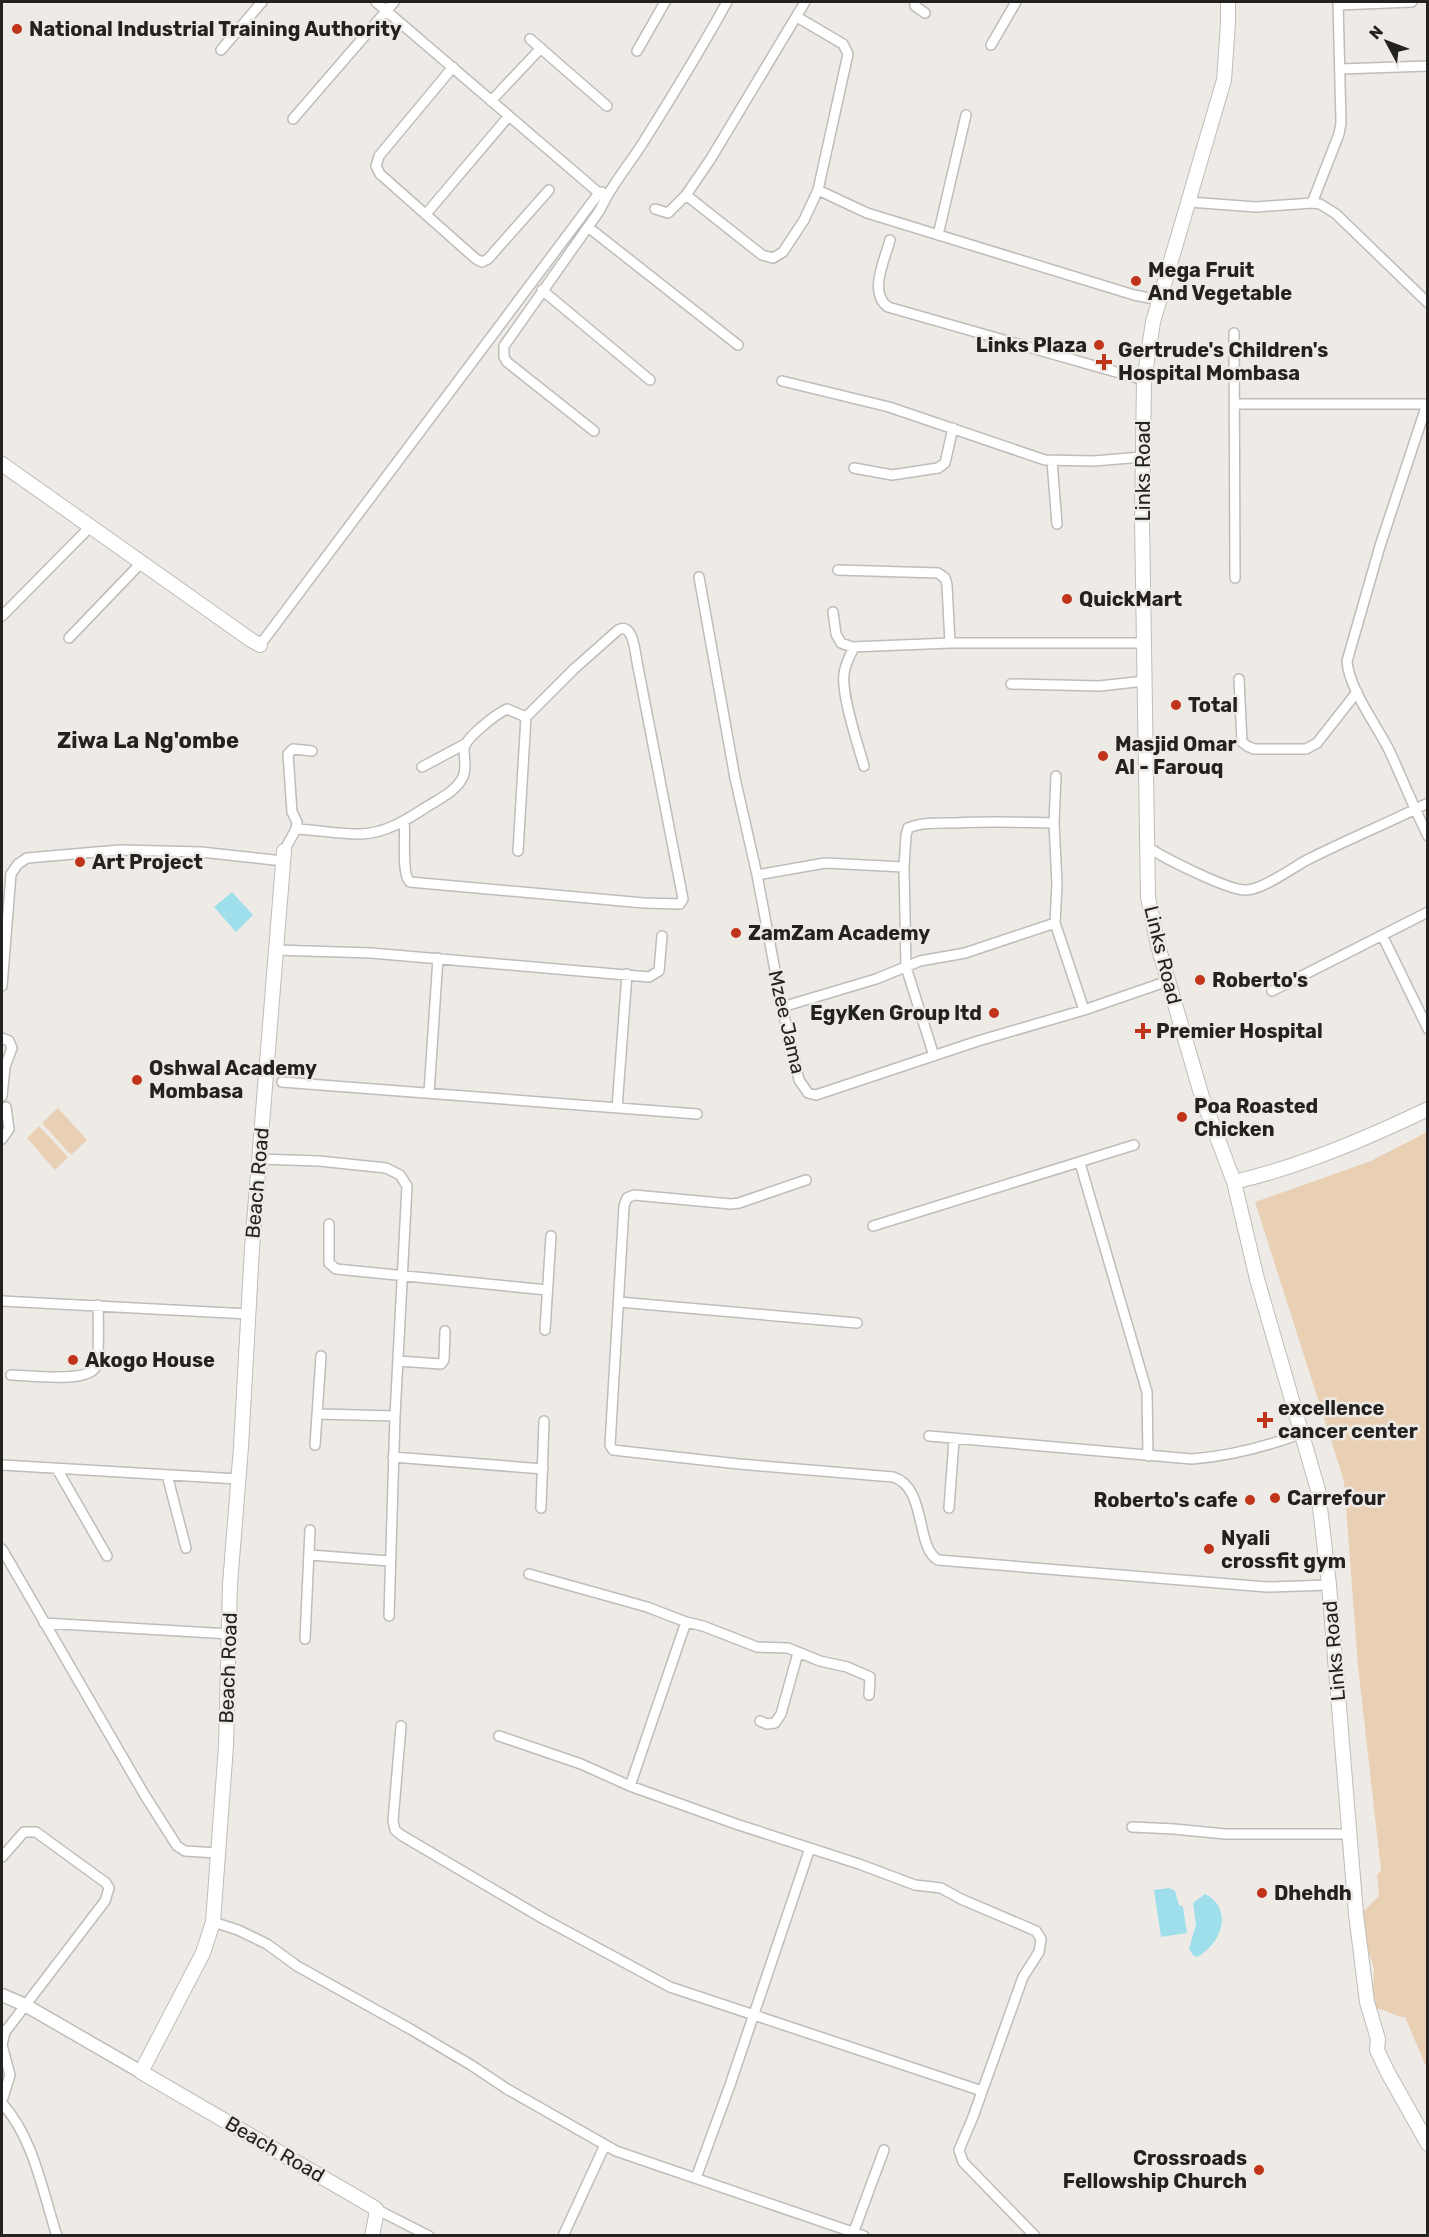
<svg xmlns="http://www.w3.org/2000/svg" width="1429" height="2237" font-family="Rubik,sans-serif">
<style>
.green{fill:#e9d0b5}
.water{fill:#9edfeb}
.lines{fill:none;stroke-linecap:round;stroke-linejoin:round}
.minor-casing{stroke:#bfbcb9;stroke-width:12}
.tertiary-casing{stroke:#bfbcb9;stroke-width:15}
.secondary-casing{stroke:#bfbcb9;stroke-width:16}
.minor{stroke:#fff;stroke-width:9}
.tertiary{stroke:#fff;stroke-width:12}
.secondary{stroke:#fff;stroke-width:14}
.poi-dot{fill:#c0351a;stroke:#eeebe7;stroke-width:2}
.labels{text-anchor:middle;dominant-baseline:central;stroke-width:5;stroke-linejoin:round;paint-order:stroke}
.poi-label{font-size:20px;font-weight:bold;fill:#242221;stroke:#eeebe7;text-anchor:start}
.street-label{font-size:20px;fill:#242221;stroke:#eeebe7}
.quarter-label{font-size:22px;font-weight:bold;fill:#242221;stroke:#eeebe7}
</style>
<rect width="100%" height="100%" fill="#eeebe7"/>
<path class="green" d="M 58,1108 L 87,1140 L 71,1155 L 42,1123 Z
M 39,1126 L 68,1157 L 55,1170 L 27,1138 Z
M 1427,1132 L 1427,2069 L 1405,2017 C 1395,2018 1388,2009 1377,2009 L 1373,1994 L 1374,1969 L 1368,1949 L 1363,1912 L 1379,1896 L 1377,1875 L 1381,1870 L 1358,1666 L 1344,1481 L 1255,1202 L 1371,1161 Z"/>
<path class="water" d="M 232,892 L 253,915 L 236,932 L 214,907 Z
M 1169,1888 L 1175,1891 L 1179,1905 L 1183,1907 L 1187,1933 L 1161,1937 L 1154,1890 Z
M 1205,1894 C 1234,1908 1222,1944 1197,1957 L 1193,1955 L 1189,1949 L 1196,1924 L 1193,1903 Z"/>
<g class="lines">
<g class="minor-casing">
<path id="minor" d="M 376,2 L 599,193 L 602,192
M 915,2 L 915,6 L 925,13
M 1338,5 L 1412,2
M 530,39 L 607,106
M 991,45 L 1016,2
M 221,50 L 262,2
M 637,51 L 665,2
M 453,67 L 379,156 L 376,166 L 380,174 L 476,259 L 482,262 L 488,259 L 549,190
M 1340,69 L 1428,66
M 491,101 L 541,48
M 293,119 L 394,2
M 818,190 L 867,213 L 1134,295 L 1160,300
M 686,195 L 762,255 L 773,258 L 783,252 L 804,220 L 818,190 L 848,54 L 843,44 L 797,17
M 1189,202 L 1256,207 L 1312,203 L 1320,204 L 1336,214 L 1428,303
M 1312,203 L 1339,134 L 1341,123 L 1338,2
M 655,209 L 668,213 L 686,195 L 710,160 L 805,2
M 426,214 L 508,117
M 588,227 L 738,345
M 938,235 L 966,115
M 890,240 C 885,259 868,293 888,307 L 1144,380
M 542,290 L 650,380
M 1234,333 L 1235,578
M 782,381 L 889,407 L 1045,460 L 1094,461 L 1142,457
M 1235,404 L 1427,404 L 1380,546 L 1347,661 C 1349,689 1376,724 1389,750 C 1402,778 1414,808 1428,836
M 594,431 L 507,362 L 504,357 L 504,346 L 600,210 C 611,185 630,164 644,141 C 673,95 701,49 727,2
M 1052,461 L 1057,524
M 854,468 L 892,475 L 938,468 L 945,463 L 953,428
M 838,570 L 938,573 L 945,578 L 947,585 L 950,643
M 699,577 L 735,778 L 757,875 L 782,1007 L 799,1080 L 808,1093 L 816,1095 L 978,1041 L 1084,1010 L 1168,981
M 833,612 L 836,634 L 841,643 L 852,647 L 950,643 L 1145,643
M 2,616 L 90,527
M 69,638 L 141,563
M 260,645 L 599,193
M 854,647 C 850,656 845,664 844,674 C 841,694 858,745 864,766
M 1239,679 L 1242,742 L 1247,746 L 1254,749 L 1306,749 L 1317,743 L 1357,692
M 1011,684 L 1099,686 L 1145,681
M 422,767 L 465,744
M 1056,776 L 1054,823 L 1057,884 L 1055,923 L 1084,1010
M 404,821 C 406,836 401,875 410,882 L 644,903 L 680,904 L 683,899 L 637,662 C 635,651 633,622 618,630 L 574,669 L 526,717 L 518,851
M 296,829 L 297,822 L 292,812 L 288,754 L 293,749 L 312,751
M 1146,846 C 1162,857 1229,891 1246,890 C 1262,890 1292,868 1307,860 C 1346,840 1388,823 1428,803
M 284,851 L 296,829 C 317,830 339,834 360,834 C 385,834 408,819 428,806 C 441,798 456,791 463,777 C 467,768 464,759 464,749 C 465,738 496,714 507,709 L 526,717
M 757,875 L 825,863 L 904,867
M 1382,935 L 1428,1029
M 275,950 L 371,953 L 649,977 L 659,971 L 662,936
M 2,986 L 11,874 L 18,864 L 27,858 L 120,850 L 201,852 L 283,861
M 1272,991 L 1428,912
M 782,1007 L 876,979 L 920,961 L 965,953 L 1055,923
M 2,1038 L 9,1041 L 12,1048 L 5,1067 L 2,1096
M 934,1056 L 906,967 L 904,867 L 906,835 L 908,828 C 922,822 939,823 955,823 C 988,821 1021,822 1054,823
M 282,1082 L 697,1114
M 429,1093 L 438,958
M 617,1108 L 627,974
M 2,1139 L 9,1129 L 6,1107
M 258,1159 L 319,1161 L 386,1168 L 400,1175 L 407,1186 L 395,1416 L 389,1616
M 1080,1163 L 1147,1392 L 1148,1456
M 806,1180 L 739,1203 L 731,1204 L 634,1195 L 627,1198 L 624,1206 L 610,1445 L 613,1450 L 739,1464 L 893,1477 C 927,1487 915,1547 938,1560 L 1267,1587 L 1329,1585
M 329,1224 L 329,1263 L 336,1269 L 547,1290
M 873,1226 L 1134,1145
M 2,1301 L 249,1314
M 619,1302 L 857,1323
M 545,1330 L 551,1236
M 398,1361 L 441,1364 L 444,1360 L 445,1331
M 11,1375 C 27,1375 90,1384 96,1366 C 100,1353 98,1319 98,1305
M 319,1414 L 395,1416
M 929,1436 L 1192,1459 C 1230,1456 1268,1446 1303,1433
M 315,1445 L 321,1356
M 393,1457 L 543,1469
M 2,1465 L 238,1479
M 57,1469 L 107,1556
M 167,1475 L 186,1548
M 541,1508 L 544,1421
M 949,1508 L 954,1440
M 2,1549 L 144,1794 L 177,1846 L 185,1851 L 217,1853
M 310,1555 L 389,1561
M 529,1574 L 647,1607 L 686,1622 L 630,1786
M 686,1622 L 703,1626 L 757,1647 L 788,1648 L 820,1661 L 847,1667 L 870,1677 L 869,1695
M 44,1623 L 230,1634
M 305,1639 L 310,1530
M 760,1721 L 767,1724 L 775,1723 L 781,1714 L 798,1653
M 401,1726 L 393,1821 L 395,1830 L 401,1835 L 542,1918 L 670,1987 L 982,2091
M 499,1736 L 581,1764 L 630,1786 L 736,1824 L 859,1864 L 915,1885 L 941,1888 L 961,1899 L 1036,1931 L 1041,1939 L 1039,1952 L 1023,1977 L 973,2117 L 959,2150 L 963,2162 L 1035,2236
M 1132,1827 L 1174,1829 L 1225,1834 L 1350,1834
M 2,1857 L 24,1832 L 36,1832 L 106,1883 L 109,1888 L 105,1901 L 5,2032 L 2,2045 L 10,2075 L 2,2101
M 213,1922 L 238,1930 L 267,1944 L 297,1966 L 412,2030 L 471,2065 L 507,2089 L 616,2151 L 864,2236
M 2,2103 C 34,2139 42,2190 57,2236
M 696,2178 L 730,2085 L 810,1848
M 376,2209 L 429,2236
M 854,2231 L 884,2150
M 563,2236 L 605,2145"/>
</g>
<g class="tertiary-casing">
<path id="tertiary" d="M 2,1995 L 25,2005 L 141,2072"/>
</g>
<g class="secondary-casing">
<path id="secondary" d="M 1228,2 L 1228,23 L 1224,80 L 1153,322 L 1144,380 L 1142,520 L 1148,897 L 1158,946 L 1202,1097 L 1234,1182 L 1257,1279 L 1318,1490 L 1329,1585 L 1356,1914 L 1367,2002 L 1378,2039 L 1377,2050 L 1388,2073 L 1428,2144
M 2,464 L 251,640 L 260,645
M 284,851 L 252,1248 L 241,1447 L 230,1584 L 226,1746 L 213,1922 L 203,1953 L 141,2072 L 370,2205 L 376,2209 L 376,2216 L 372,2236
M 1234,1182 C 1302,1166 1365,1139 1428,1109"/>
</g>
<use href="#minor" class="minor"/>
<use href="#tertiary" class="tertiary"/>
<use href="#secondary" class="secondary"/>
</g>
<g class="poi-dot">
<circle cx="17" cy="29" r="6"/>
<circle cx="1136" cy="281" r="6"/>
<circle cx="1099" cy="345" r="6"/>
<path d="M1101 353h6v6h6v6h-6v6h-6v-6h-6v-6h6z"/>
<circle cx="1067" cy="599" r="6"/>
<circle cx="1176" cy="705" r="6"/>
<circle cx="1103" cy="756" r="6"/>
<circle cx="80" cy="862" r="6"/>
<circle cx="736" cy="933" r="6"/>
<circle cx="1200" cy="980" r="6"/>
<circle cx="994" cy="1013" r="6"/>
<path d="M1140 1022h6v6h6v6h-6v6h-6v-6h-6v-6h6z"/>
<circle cx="137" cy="1080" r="6"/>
<circle cx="1182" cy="1117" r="6"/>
<circle cx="73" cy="1360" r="6"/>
<path d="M1262 1411h6v6h6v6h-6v6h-6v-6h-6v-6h6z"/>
<circle cx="1275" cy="1498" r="6"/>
<circle cx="1250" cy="1500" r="6"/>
<circle cx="1209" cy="1549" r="6"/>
<circle cx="1262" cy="1893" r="6"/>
<circle cx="1259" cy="2170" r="6"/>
</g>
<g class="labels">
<g class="poi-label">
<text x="29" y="29">National Industrial Training Authority</text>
<text x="1148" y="270">Mega Fruit<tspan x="1148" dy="23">And Vegetable</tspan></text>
<text x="1087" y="345" text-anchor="end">Links Plaza</text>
<text x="1118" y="350">Gertrude's Children's<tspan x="1118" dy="23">Hospital Mombasa</tspan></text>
<text x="1079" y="599">QuickMart</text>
<text x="1188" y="705">Total</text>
<text x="1115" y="744">Masjid Omar<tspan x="1115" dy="23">Al - Farouq</tspan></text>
<text x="92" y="862">Art Project</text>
<text x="748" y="933">ZamZam Academy</text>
<text x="1212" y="980">Roberto's</text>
<text x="982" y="1013" text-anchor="end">EgyKen Group ltd</text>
<text x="1156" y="1031">Premier Hospital</text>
<text x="149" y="1068">Oshwal Academy<tspan x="149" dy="23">Mombasa</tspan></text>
<text x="1194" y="1106">Poa Roasted<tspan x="1194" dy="23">Chicken</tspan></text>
<text x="85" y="1360">Akogo House</text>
<text x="1278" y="1408">excellence<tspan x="1278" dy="23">cancer center</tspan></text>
<text x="1287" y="1498">Carrefour</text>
<text x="1238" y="1500" text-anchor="end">Roberto's cafe</text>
<text x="1221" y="1538">Nyali<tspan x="1221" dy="23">crossfit gym</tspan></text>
<text x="1274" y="1893">Dhehdh</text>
<text x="1247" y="2158" text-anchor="end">Crossroads<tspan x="1247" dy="23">Fellowship Church</tspan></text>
</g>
<g class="street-label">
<text transform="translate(1143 471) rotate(-90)">Links Road</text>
<text transform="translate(1163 955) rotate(76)">Links Road</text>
<text transform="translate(787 1022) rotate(77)">Mzee Jama</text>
<text transform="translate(257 1183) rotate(-85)">Beach Road</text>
<text transform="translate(1334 1651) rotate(-95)">Links Road</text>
<text transform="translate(228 1668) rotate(-88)">Beach Road</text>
<text transform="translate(275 2149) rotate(30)">Beach Road</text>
</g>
<g class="quarter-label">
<text x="148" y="740">Ziwa La Ng'ombe</text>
</g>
</g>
<rect width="1429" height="2237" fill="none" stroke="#242221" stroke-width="6"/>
<g transform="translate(1387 42) rotate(311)" stroke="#eeebe7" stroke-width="4.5" paint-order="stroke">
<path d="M0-4.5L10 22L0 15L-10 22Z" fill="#242221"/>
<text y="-9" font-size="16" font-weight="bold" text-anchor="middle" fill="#242221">N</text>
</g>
</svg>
